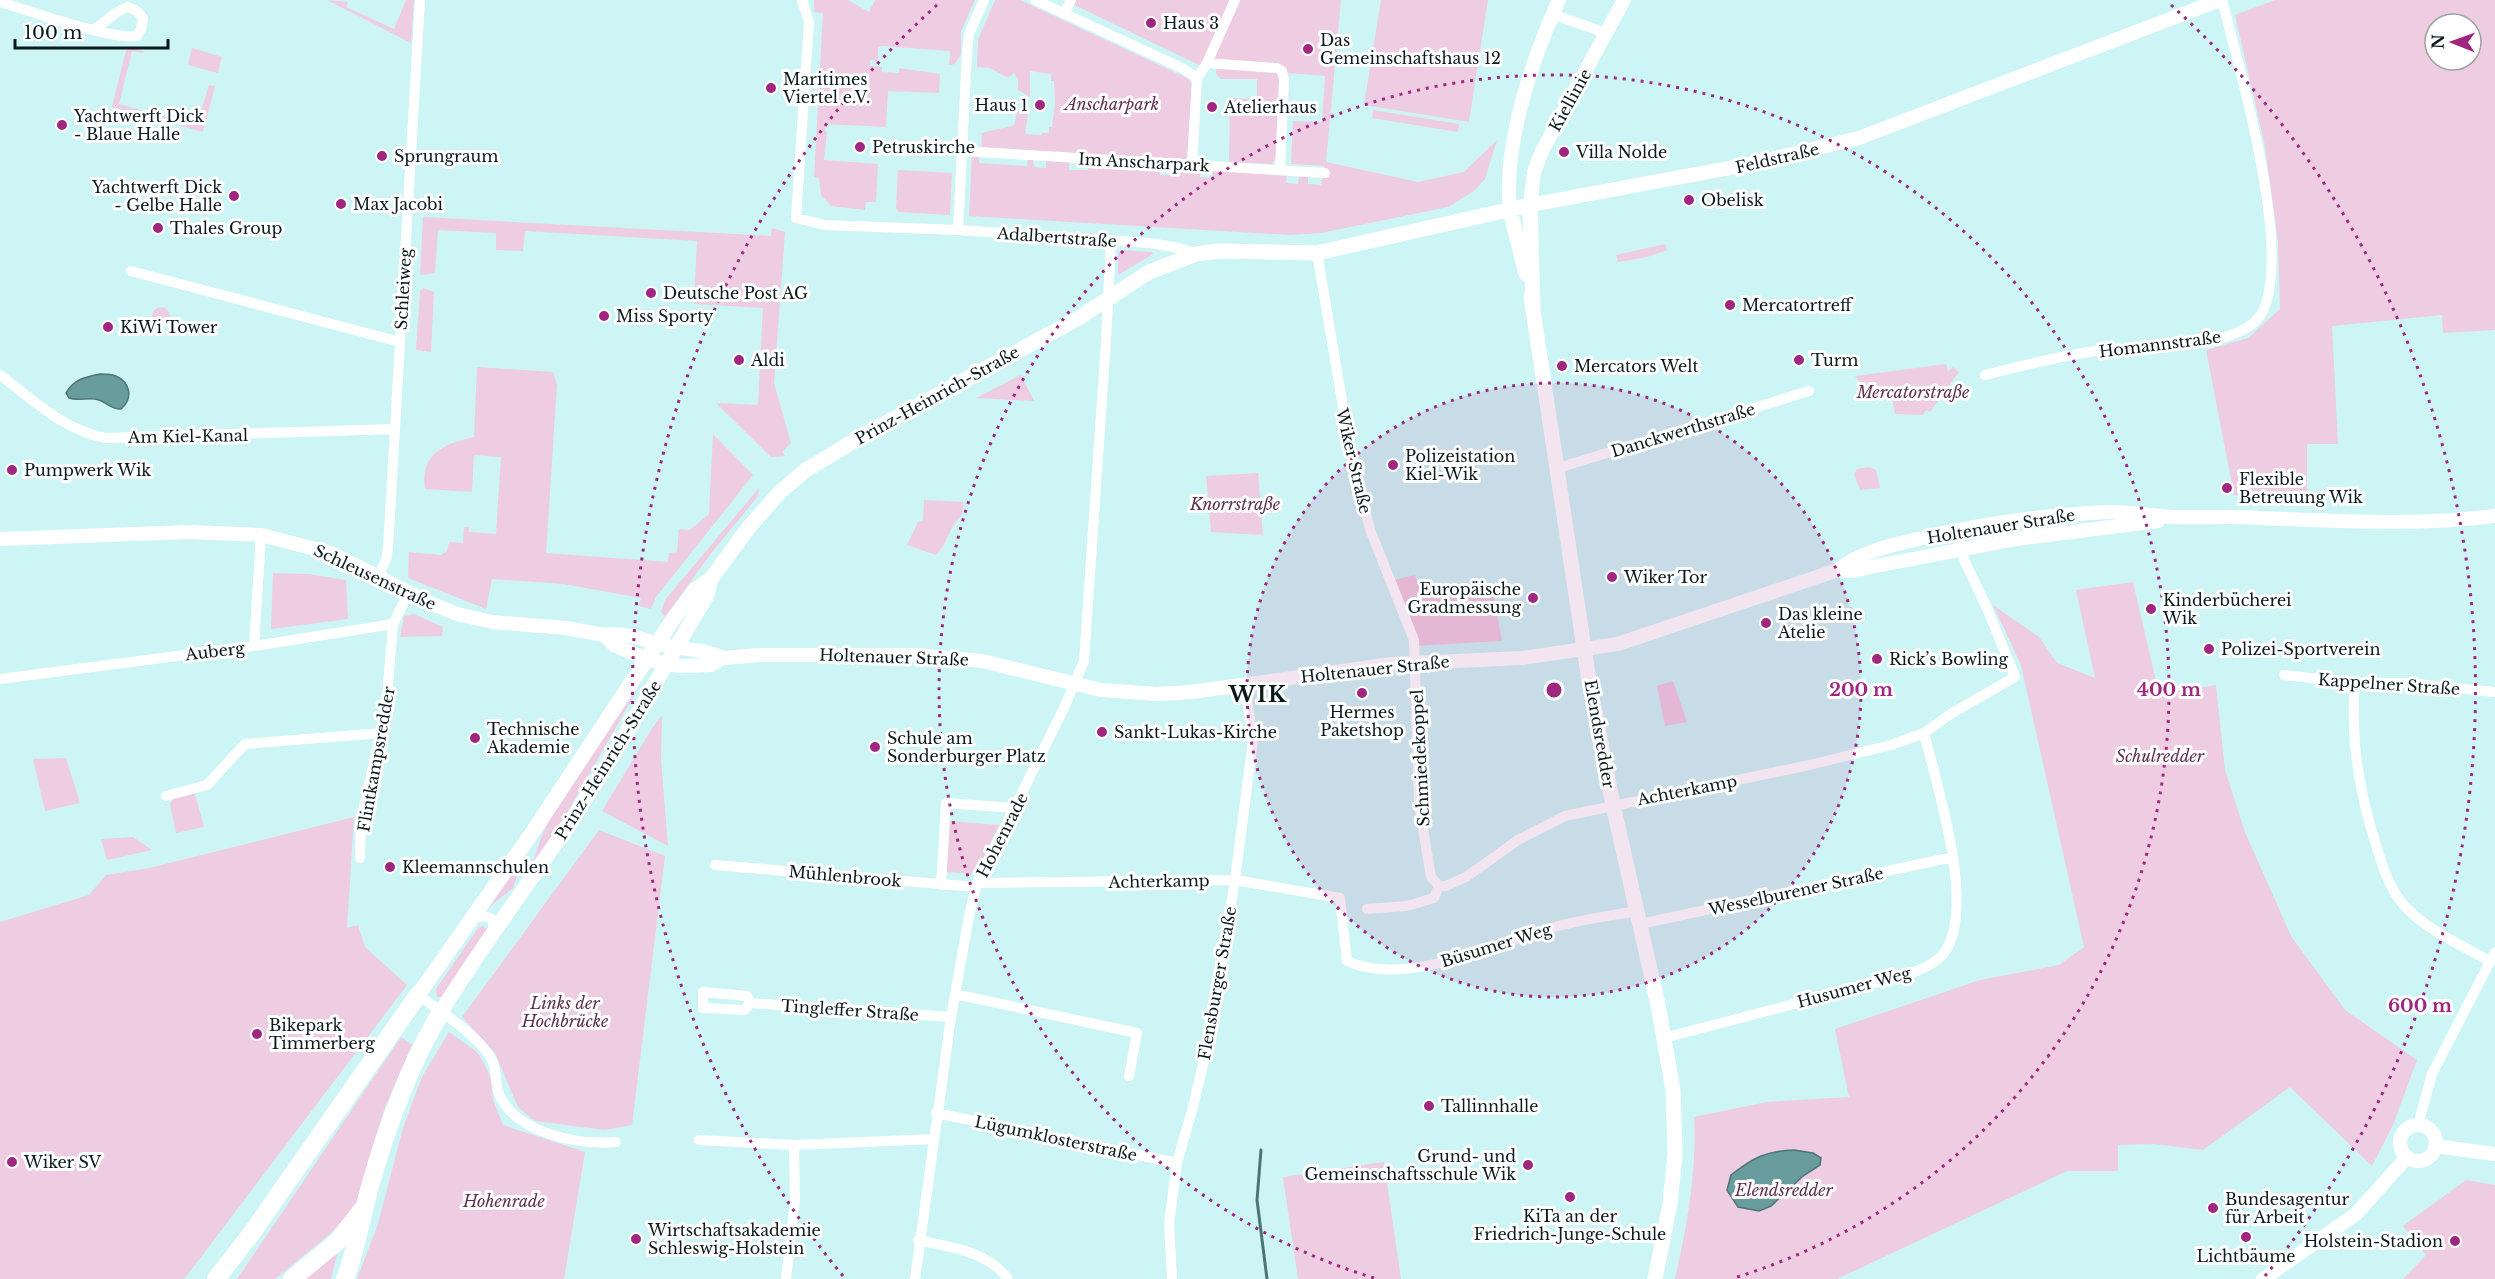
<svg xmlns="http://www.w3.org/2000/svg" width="2495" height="1279" font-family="'Libre Baskerville',serif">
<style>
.green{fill:#eecce1;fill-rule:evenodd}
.water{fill:#699c9d;stroke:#4c7576;stroke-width:1.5}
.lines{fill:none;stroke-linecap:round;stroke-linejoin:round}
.stream{stroke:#4c7576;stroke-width:3}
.minor{stroke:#fff;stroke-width:10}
.tertiary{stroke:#fff;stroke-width:14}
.secondary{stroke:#fff;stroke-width:15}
.trunk{stroke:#fff;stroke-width:18}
.ring{fill:none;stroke:#9f2780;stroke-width:3;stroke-dasharray:3 6}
.poi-dot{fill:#9f2780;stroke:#fff;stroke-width:2}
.labels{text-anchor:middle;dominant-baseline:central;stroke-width:6;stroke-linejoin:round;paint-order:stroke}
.poi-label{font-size:16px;fill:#0a191a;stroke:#fff;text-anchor:start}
.street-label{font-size:16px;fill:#0a191a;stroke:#fff}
.park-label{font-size:16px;font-style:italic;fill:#5f2e4f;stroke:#fff}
.district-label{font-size:22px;font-weight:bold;letter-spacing:1.5px;fill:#0a191a;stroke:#fff}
.centre{fill:#9f2780;stroke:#fff;stroke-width:3}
.ring-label{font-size:18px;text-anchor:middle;font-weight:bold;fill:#9f2780;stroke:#fff;stroke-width:6;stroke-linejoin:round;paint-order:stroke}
</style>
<rect width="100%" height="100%" fill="#cef5f6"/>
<path class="green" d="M 327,0 L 348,2 L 346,7 L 394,29 L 406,0 L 414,0 L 411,43 Z
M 814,0 L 848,0 L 869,12 L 875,0 L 975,0 L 961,31 L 961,54 L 955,64 L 949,65 L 950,51 L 882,46 L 878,47 L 878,61 L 870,60 L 870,66 L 882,67 L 882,72 L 899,73 L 899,68 L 940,74 L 939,93 L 888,91 L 886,127 L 825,124 L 825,131 L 827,132 L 824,160 L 878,164 L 876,202 L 866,202 L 865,210 L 831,206 L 821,195 L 819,178 L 814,177 L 823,13 L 814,12 Z
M 995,0 L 1020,0 L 1189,79 L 1192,85 L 1187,158 L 1182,164 L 981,152 L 982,133 C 993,129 1004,129 1014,125 L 1017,112 L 1029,108 L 1025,134 L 1041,135 L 1042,133 L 1049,133 L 1049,127 L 1052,127 L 1055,102 L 1054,81 L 1051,81 L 1051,74 L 1030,71 L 1030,97 L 1018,90 L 1018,79 L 1014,73 L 1008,78 L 990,68 L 977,67 L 978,40 Z
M 1064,0 L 1341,0 L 1326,162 L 1418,182 L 1464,172 L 1497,140 L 1485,179 L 1474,191 L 1448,207 L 1321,233 L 1290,235 L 969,216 L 972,155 L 979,155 L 979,163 L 1027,166 L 1028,159 L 1033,159 L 1034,167 L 1046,168 L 1046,160 L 1069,162 L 1069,170 L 1088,170 L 1088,163 L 1160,167 L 1160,175 L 1173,175 L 1174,167 L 1200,169 L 1200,177 L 1212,178 L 1213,170 L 1287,173 L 1286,183 L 1298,184 L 1299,174 L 1308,174 L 1308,184 L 1321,185 L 1325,166 L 1291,164 L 1293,121 L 1322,122 L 1325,76 L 1201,66 Z
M 1381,0 L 1488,0 L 1469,122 L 1364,105 Z
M 2275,0 L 2495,0 L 2495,330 L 2443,333 L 2442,315 L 2332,326 L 2338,444 L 2307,444 L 2307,495 L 2234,495 L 2206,350 L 2248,338 L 2280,309 L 2278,241 L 2265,146 L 2235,15 ZM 2435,24 L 2471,24 L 2471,60 L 2435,60 Z
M 127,47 L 144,51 L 143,53 L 132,51 L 119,104 L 197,125 L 209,85 L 215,86 L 203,132 L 112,107 Z
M 192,48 L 222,57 L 218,73 L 188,65 Z
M 1217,66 L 1274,70 L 1280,78 L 1276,157 L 1272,164 L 1229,162 L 1230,98 L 1257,99 L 1257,79 L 1221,79 L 1216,74 Z
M 1373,110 L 1459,124 L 1458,132 L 1372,118 Z
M 898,170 L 952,173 L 950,215 L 899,212 L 896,208 Z
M 423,217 L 771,236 L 772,228 L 785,232 L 774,383 L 791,443 L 782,452 L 785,456 L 771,457 L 716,403 L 758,405 L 763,308 L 694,304 L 697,241 L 525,231 L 523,251 L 496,250 L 496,233 L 438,230 L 435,273 L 420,275 Z
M 1665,244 L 1667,250 L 1647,257 L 1618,262 L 1616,255 Z
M 1121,250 L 1152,252 L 1153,254 L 1118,275 L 1118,254 Z
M 423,288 L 434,292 L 431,352 L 416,350 L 420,291 Z
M152 316a9 9 0 1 1 18 0a9 9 0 1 1-18 0Z
M 1946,364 L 1948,372 L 1953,367 L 1959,372 L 1930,412 L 1926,410 L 1923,415 L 1895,414 L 1892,398 L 1875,401 L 1855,376 Z
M 477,367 L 553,372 L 557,385 L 546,553 L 668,562 L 669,553 L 677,552 L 679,529 L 690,530 L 709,514 L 713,434 L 753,475 L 656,597 L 651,609 L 639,606 L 641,598 L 564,584 L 492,579 L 486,609 L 408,578 L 409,552 L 441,555 L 447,551 L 449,542 L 463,543 L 464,527 L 469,527 L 469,532 L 496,534 L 501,457 L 474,455 L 472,492 L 425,489 C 420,453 444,444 474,437 Z
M 1021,375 L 1034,401 L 976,398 Z
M 1869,467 L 1876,470 L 1880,488 L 1860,490 L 1854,474 L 1857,469 Z
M 1258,473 L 1263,535 L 1211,532 L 1206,476 Z
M 759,488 L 758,496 L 709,556 L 665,617 L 661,612 L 665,600 Z
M 924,500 L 964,502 L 962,515 C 948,527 948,544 936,555 L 907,545 L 918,522 L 923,521 Z
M 273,573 L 308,574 L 346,580 L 348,619 L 271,629 Z
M 1415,575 L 1417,582 L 1432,579 L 1437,596 L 1492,587 L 1502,641 L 1415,646 L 1389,581 Z
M 2133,582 L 2159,694 L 2216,685 L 2225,770 L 2245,832 L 2291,936 L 2345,1010 L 2417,1060 L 2393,1125 L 2372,1166 L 2290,1087 L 2203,1150 L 2154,1144 L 2118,1145 L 2118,1171 L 2067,1171 L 1837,1279 L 1675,1279 C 1687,1225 1697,1172 1694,1117 L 1767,1102 L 1849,1097 L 1835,1029 L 1980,980 L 2059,965 L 2084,947 L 2021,665 L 1993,605 L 2039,637 L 2057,663 L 2095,678 L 2076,590 Z
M 414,614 L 443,627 L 442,636 L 400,637 L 404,616 Z
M 1673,681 L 1687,722 L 1665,726 L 1657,686 Z
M 633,690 L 636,692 L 558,829 L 533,862 L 542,835 L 555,809 Z
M 662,715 L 661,759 L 668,846 L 602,811 L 651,730 Z
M 66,758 L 80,803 L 45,811 L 33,759 Z
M 194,790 L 204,827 L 176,833 L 170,804 L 175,795 Z
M 354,817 L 347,928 L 358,925 L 365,947 L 407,985 L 198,1261 L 184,1279 L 0,1279 L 0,922 L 89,895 L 106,875 L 149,868 Z
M 947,821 L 999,825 L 976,874 L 944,872 Z
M 599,830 L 665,856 L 632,1125 L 605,1130 L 535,1121 L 518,1107 L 495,1053 L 462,1017 Z
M 133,837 L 152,850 L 107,860 L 101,839 Z
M 524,857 L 513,888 L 489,907 L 488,906 Z
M 482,926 L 487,929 L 442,997 L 437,997 L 436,989 L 478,928 Z
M 449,1032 L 477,1052 L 485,1065 L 491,1079 L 493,1100 L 503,1125 L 585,1152 L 564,1279 L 357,1279 L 378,1224 L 403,1128 L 422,1077 Z
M 401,1037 L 412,1045 L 384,1110 L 356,1205 L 331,1233 L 275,1279 L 237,1279 Z
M 1384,1162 L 1401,1279 L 1298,1279 L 1283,1177 Z
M 2466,1180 L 2495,1185 L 2495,1279 L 2403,1279 L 2426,1255 L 2403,1226 Z
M 339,1247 L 331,1279 L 302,1279 Z"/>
<path class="water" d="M 100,374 C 105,374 112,374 116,376 C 131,383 133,399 121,409 C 110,409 108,403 99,400 C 89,396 79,402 69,398 L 66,393 C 74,379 85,377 100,374 Z
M 1794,1150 L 1813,1153 L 1821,1158 L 1820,1165 L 1803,1176 L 1771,1206 L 1759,1211 L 1738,1207 L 1727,1190 L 1731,1175 C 1753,1158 1765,1151 1794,1150 Z"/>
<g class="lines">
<path class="stream" d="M 1261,1150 L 1257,1200 L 1267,1279"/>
<path class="minor" d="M 802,0 L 809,22 L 796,218 L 825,225 L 958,230 L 1150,243 L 1179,248 L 1196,254
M 1035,0 L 1182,68 L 1197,78
M 0,2 C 30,11 110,40 137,36 L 141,29 L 143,18 L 137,11 L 128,7 C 112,12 108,22 94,29
M 1064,14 L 1071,0
M 1552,14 L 1606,33
M 1207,63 L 1277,68 L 1282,71 L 1284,80 L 1280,170
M 963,151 L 1325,173
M 1192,165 L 1197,78 L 1207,63 L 1235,0
M 958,230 L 967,53 L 969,34 L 984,0
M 1317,253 L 1354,472 L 1371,532 L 1414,640 L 1419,804 L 1431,877 L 1439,886
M 131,271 L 400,342
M 0,375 C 33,400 64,430 105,438 L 395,429
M 1985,375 C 2022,366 2058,356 2096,351 C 2136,347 2193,349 2231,335 C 2243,331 2257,323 2263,311 C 2292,248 2240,70 2222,0
M 1558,468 L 1809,391
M 378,576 L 386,560 L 388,548 L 420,0
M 254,646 L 261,535
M 2284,675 L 2355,683 L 2407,683 L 2495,692
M 0,679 L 254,646 L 393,624
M 2355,683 C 2350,739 2359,792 2376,845 C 2382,865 2389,887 2402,903 C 2424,929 2461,945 2490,961
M 166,796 L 207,785 L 245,744 L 382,733
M 360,858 L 361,820 L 386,709 L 393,624 L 409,592
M 715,865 L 976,887
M 977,883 L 1235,880 L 1340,898 L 1347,961 C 1405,988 1495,944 1551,928 C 1579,920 1609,916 1637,911
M 941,885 L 946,803 L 1015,808
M 1439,886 L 1446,886 L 1466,877 L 1518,840 L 1565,816 L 1805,766 L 1891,745 L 1924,733 L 1952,713 L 2015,677 L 1987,608 L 1965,562 L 1956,530
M 1367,909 L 1407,906 L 1434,898 L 1439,886
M 473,918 L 483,916 L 491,918 L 493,922 L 493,934
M 1640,924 L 1953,857
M 703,992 L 747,996 L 750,1003 L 745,1010 L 703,1008 Z
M 955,994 L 1137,1033 L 1129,1076
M 418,995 C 440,1011 473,1032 489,1055 C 498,1067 494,1081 499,1094 C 516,1134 578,1145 616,1142
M 750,1003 L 951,1017
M 1664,1038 L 1912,973 C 1924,968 1939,962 1946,950 C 1975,903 1937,786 1924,733
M 936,1113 L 1177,1163
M 2418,1125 L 2432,1074 L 2495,952
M 699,1140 L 794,1145 L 934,1139
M 918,1240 C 949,1247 988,1251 1008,1279
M 786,1279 L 795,1201 L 794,1145
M 915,1279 L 951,1017 L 969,916 L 977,883 L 1064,708 L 1084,661 L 1106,341 L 1111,240
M 1172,1279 L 1169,1223 L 1177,1163 L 1194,1103 L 1210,1034 L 1235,880 L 1253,740 L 1245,685"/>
<path class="tertiary" d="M 1624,0 L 1542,151 L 1534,172 L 1530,205 L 1751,164 L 1859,138 L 2220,0
M 1510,210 C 1503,144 1532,60 1559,0
M 0,539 L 189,532 L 261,535 L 331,553 L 430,603 L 457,614 L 492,622 L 566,628 L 604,635 C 627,631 646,642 668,646 C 687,650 705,649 723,658
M 1838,570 L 1853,571 L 1871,567 L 2016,539 L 2158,521
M 604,635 L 614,645 L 637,655 L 658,662 L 680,666 L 711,665 L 723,658 L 760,655 L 915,655 L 982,661 L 1101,690 L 1157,694 L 1191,692 L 1392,664 L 1522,658 L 1618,644 L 1838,570 C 1865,549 1898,544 1931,536 C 1987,523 2048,515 2106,512 C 2128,511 2151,516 2173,517 C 2202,518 2231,516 2259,518 C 2337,521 2418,526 2495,516
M2400 1143a18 18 0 1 1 36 0a18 18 0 1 1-36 0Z
M 2435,1146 L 2495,1154
M 2263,1279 L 2356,1214 L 2407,1157"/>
<path class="secondary" d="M 1510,210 L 1526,274
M 1531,297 L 1589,681 L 1613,805 L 1658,1005 L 1673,1090 L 1675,1154 L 1670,1204 L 1655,1279
M 418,995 L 534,830 L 674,618 L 695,590 L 711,579
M 441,1012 C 485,940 536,875 582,804 C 626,737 664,666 706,597 L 711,579 L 749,527 L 781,491 L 806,470 L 869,432 L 1077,319 L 1149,272 L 1196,254 L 1219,251 L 1317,253 L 1530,205 L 1533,305"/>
<path class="trunk" d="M 216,1279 L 251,1234 L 418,995
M 292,1279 L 338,1241 L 361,1211
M 345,1279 C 356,1250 361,1220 369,1190 C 386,1128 408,1067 441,1012"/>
</g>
<circle cx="1554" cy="690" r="307" fill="#9f2780" fill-opacity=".12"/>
<g class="ring">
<circle cx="1554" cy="690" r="307"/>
<path d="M1374 1278A615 615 0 1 1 1734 1278"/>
<path d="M843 1276A922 922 0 0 1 937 5M2171 5A922 922 0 0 1 2265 1276"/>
</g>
<g class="poi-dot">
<circle cx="1151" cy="23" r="6"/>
<circle cx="1308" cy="49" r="6"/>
<circle cx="771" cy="88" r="6"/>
<circle cx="1040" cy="105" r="6"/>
<circle cx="1212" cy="107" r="6"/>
<circle cx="62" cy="125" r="6"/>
<circle cx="860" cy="147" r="6"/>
<circle cx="1564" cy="152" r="6"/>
<circle cx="382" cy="156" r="6"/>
<circle cx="234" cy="196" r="6"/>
<circle cx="1689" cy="200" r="6"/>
<circle cx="341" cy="204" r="6"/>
<circle cx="158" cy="228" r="6"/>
<circle cx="651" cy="293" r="6"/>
<circle cx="1730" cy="305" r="6"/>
<circle cx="604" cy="316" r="6"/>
<circle cx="108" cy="327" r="6"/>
<circle cx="739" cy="360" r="6"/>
<circle cx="1799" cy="360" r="6"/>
<circle cx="1562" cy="366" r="6"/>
<circle cx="1393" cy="465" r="6"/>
<circle cx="12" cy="470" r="6"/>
<circle cx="2227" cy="488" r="6"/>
<circle cx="1612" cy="577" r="6"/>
<circle cx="1533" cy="598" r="6"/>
<circle cx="2151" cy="609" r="6"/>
<circle cx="1766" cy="623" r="6"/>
<circle cx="2209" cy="649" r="6"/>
<circle cx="1877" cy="659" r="6"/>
<circle cx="1362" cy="693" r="6"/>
<circle cx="1102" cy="732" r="6"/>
<circle cx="475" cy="738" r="6"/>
<circle cx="875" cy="747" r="6"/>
<circle cx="390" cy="867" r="6"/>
<circle cx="257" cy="1034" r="6"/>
<circle cx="1429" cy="1106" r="6"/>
<circle cx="12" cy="1162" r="6"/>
<circle cx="1528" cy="1165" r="6"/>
<circle cx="1570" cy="1197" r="6"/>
<circle cx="2213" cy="1208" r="6"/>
<circle cx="2246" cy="1237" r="6"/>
<circle cx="636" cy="1239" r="6"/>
<circle cx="2455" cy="1241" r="6"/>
</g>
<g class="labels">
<g class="poi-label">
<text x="1163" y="23">Haus 3</text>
<text x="1320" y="40">Das<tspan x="1320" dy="18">Gemeinschaftshaus 12</tspan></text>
<text x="783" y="79">Maritimes<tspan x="783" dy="18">Viertel e.V.</tspan></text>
<text x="1028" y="105" text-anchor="end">Haus 1</text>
<text x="1224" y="107">Atelierhaus</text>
<text x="74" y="116">Yachtwerft Dick<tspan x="74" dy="18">- Blaue Halle</tspan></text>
<text x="872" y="147">Petruskirche</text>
<text x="1576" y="152">Villa Nolde</text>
<text x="394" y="156">Sprungraum</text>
<text x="222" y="187" text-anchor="end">Yachtwerft Dick<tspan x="222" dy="18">- Gelbe Halle</tspan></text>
<text x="1701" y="200">Obelisk</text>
<text x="353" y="204">Max Jacobi</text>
<text x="170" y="228">Thales Group</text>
<text x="663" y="293">Deutsche Post AG</text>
<text x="1742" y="305">Mercatortreff</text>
<text x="616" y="316">Miss Sporty</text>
<text x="120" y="327">KiWi Tower</text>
<text x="751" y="360">Aldi</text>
<text x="1811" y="360">Turm</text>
<text x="1574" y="366">Mercators Welt</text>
<text x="1405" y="456">Polizeistation<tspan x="1405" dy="18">Kiel-Wik</tspan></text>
<text x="24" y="470">Pumpwerk Wik</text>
<text x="2239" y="479">Flexible<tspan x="2239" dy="18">Betreuung Wik</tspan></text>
<text x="1624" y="577">Wiker Tor</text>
<text x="1521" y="589" text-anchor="end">Europäische<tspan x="1521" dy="18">Gradmessung</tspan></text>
<text x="2163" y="600">Kinderbücherei<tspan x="2163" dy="18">Wik</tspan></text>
<text x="1778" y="614">Das kleine<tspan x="1778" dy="18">Atelie</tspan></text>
<text x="2221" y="649">Polizei-Sportverein</text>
<text x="1889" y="659">Rick’s Bowling</text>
<text x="1362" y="712" text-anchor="middle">Hermes<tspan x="1362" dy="18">Paketshop</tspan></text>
<text x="487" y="729">Technische<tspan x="487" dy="18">Akademie</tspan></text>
<text x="1114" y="732">Sankt-Lukas-Kirche</text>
<text x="887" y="738">Schule am<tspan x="887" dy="18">Sonderburger Platz</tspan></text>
<text x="402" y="867">Kleemannschulen</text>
<text x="269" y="1025">Bikepark<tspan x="269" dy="18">Timmerberg</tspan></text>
<text x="1441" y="1106">Tallinnhalle</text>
<text x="1516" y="1156" text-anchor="end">Grund- und<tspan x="1516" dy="18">Gemeinschaftsschule Wik</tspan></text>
<text x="24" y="1162">Wiker SV</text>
<text x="2225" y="1199">Bundesagentur<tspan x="2225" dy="18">für Arbeit</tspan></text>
<text x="1570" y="1216" text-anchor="middle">KiTa an der<tspan x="1570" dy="18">Friedrich-Junge-Schule</tspan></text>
<text x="648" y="1230">Wirtschaftsakademie<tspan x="648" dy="18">Schleswig-Holstein</tspan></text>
<text x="2443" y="1241" text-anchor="end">Holstein-Stadion</text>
<text x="2246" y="1256" text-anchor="middle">Lichtbäume</text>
</g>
<g class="street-label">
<text transform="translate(1570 100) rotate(-61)">Kiellinie</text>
<text transform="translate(1777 158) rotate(-13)">Feldstraße</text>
<text transform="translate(1144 162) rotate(3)">Im Anscharpark</text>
<text transform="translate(1057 237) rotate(4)">Adalbertstraße</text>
<text transform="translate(403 289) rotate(-87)">Schleiweg</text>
<text transform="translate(2160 344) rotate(-7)">Homannstraße</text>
<text transform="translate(937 395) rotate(-29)">Prinz-Heinrich-Straße</text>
<text transform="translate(1683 430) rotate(-17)">Danckwerthstraße</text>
<text transform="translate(188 436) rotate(-1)">Am Kiel-Kanal</text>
<text transform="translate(1354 461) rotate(77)">Wiker Straße</text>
<text transform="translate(2001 526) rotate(-9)">Holtenauer Straße</text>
<text transform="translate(375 577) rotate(25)">Schleusenstraße</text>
<text transform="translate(215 651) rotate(-7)">Auberg</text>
<text transform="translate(894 657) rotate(2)">Holtenauer Straße</text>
<text transform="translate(1375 669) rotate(-6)">Holtenauer Straße</text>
<text transform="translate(2389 684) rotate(4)">Kappelner Straße</text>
<text transform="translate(1600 734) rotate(80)">Elendsredder</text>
<text transform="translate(1420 758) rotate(-93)">Schmiedekoppel</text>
<text transform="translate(376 759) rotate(-80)">Flintkampsredder</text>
<text transform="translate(608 760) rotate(-58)">Prinz-Heinrich-Straße</text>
<text transform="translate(1687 790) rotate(-11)">Achterkamp</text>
<text transform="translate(1002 835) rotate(-63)">Hohenrade</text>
<text transform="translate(845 876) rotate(5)">Mühlenbrook</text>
<text transform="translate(1159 881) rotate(-1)">Achterkamp</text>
<text transform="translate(1796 891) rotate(-12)">Wesselburener Straße</text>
<text transform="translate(1496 945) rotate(-17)">Büsumer Weg</text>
<text transform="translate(1217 983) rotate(-80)">Flensburger Straße</text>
<text transform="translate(1854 987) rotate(-15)">Husumer Weg</text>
<text transform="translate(850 1010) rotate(4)">Tingleffer Straße</text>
<text transform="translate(1056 1138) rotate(12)">Lügumklosterstraße</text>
</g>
<g class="park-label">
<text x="1112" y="104">Anscharpark</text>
<text x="1913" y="392">Mercatorstraße</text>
<text x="1235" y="504">Knorrstraße</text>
<text x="2160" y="756">Schulredder</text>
<text x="565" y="1003">Links der<tspan x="565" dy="18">Hochbrücke</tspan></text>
<text x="1784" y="1190">Elendsredder</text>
<text x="504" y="1201">Hohenrade</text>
</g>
<g class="district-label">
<text x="1258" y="694">WIK</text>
</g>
</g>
<circle cx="1554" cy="690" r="9" class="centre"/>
<g class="ring-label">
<text x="1861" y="696">200 m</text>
<text x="2169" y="696">400 m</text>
<text x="2420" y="1012">600 m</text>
</g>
<g transform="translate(2453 42) rotate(271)"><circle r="28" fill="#ffffff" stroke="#9da3a3" stroke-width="1.5"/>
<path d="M0-4.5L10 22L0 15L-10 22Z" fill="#9f2780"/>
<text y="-9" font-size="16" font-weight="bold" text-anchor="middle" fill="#0a191a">N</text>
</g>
<path d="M15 39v9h153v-9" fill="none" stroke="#0a191a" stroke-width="3"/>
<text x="24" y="39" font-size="18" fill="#0a191a" stroke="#ffffff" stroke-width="4.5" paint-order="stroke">100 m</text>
</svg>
